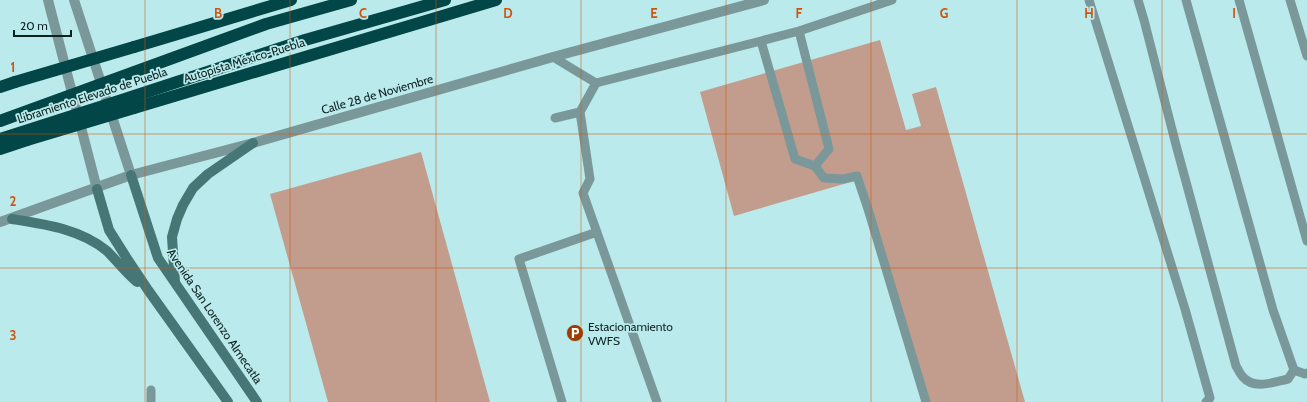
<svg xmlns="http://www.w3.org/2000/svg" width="1307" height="402" font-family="Cabin,sans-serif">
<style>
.building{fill:#c29d8d}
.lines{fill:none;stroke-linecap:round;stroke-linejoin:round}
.service{stroke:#7a9899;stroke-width:9}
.tertiary{stroke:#7a9899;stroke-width:10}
.secondary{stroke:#477677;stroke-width:10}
.motorway{stroke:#024647;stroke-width:12}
.motorway-bridge{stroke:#024647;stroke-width:12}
.grid{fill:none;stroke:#d2530e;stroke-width:1;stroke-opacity:0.55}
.labels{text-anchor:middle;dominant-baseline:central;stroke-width:3.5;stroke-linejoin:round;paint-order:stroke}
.street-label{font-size:12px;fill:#0e2121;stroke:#baeaeb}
.poi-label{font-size:12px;fill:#0e2121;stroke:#baeaeb;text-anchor:start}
.grid-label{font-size:13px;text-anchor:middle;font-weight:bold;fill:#d2530e;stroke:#baeaeb;stroke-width:3.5;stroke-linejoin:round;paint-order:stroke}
</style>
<rect width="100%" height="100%" fill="#baeaeb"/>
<path class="building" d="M 880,40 L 906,130 L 921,126 L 912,94 L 936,87 L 1025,402 L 929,402 L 861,179 L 734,216 L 700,92 Z
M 421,152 L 490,402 L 328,402 L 270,194 Z"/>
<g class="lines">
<path class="service" d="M 1089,0 L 1185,309 L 1210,398 L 1206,402
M 1138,0 L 1144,20 L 1176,145 L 1236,366 C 1238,369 1240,374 1243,377 C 1254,390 1274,382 1288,379 L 1294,370
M 1186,0 L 1273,310 L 1294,370 L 1305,374 L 1307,373
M 1239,0 L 1307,241
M 1290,0 L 1307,56
M 799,31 L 829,149 L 815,166
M 761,41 L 795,159 L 815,166 L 824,178 L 843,179 L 857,176 L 868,209 L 926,402
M 553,57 L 596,83
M 555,118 L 580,112
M 151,402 L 151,390
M 562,402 L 519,259 L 597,232
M 657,402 L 583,193 L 590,179 L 580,112 L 596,83 L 761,41 L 799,31 L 892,0"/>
<path class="tertiary" d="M 48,0 L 97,189
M 74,0 L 131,175
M 0,222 L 131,175 L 253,143 L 553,57 L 764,0"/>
<path class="secondary" d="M 131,175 L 158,258 L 257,402
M 97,189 L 109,230 L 126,257 L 148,290 L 228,402
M 12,219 C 44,224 81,229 107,251 C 117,261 126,273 137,282
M 175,282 L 172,237 L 177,219 L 183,205 L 193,188 L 208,174 L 253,143"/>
<path class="motorway" d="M 134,47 L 291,0
M 0,87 L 15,82
M 134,108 L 496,0
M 0,149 L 27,140"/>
<path class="motorway-bridge" d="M 15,82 L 134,47
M 0,121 L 266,24 L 351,0
M 0,139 L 125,99 L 305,40 L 445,0
M 27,140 L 134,108"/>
</g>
<path class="grid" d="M 145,0 L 145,402M 290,0 L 290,402M 436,0 L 436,402M 581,0 L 581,402M 726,0 L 726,402M 871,0 L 871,402M 1017,0 L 1017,402M 1162,0 L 1162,402M 0,134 L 1307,134M 0,268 L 1307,268"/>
<defs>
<g id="parking-disc" transform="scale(0.9)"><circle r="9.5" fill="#9f3d00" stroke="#baeaeb"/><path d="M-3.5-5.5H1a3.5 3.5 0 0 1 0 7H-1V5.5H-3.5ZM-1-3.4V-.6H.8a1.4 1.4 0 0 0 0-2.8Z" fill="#fff"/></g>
</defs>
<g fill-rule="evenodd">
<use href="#parking-disc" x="575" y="333"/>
</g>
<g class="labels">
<g class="street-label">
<text transform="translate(244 60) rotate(-17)">Autopista México-Puebla</text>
<text transform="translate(377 94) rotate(-16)">Calle 28 de Noviembre</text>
<text transform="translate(92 95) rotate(-18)">Libramiento Elevado de Puebla</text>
<text transform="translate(215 316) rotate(56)">Avenida San Lorenzo Almecatla</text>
</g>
<g class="poi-label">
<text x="588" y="326">Estacionamiento<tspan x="588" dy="14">VWFS</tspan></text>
</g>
</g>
<g class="grid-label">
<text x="218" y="18">B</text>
<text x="363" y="18">C</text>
<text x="508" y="18">D</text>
<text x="654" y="18">E</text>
<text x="799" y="18">F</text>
<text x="944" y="18">G</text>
<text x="1089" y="18">H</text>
<text x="1234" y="18">I</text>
<text x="13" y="72">1</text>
<text x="13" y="206">2</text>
<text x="13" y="340">3</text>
</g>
<path d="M14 30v6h57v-6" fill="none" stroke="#0e2121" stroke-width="2"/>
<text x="20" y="30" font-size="12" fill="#0e2121" stroke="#baeaeb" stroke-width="3" paint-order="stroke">20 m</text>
</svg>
